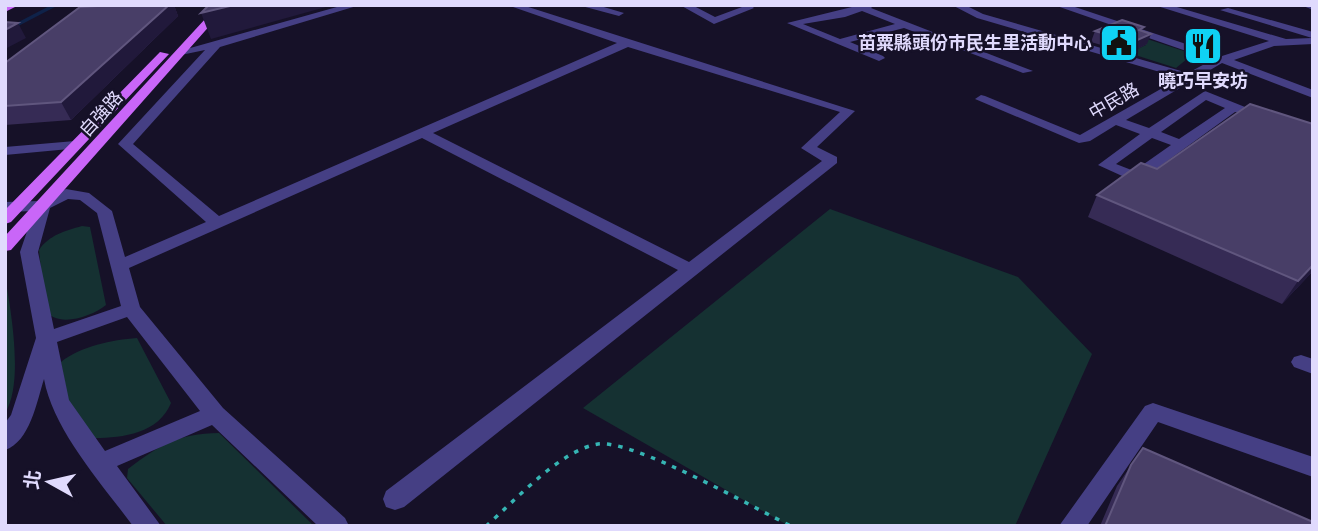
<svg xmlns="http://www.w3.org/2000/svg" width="1318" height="531" font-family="'Varela Round','Noto Sans TC',sans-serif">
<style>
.green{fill:#153132}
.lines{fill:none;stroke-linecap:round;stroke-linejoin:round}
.stream{stroke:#0f2249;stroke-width:3.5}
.path{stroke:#36b5b4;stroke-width:3.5;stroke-dasharray:4.5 7;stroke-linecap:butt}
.minor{fill:#453f84;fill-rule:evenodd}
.major{fill:#c966f8;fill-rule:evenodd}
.wall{fill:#362b55}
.shaded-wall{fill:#21193b}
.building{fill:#483e67;stroke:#60567e;stroke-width:2}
.labels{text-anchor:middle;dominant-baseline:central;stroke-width:5;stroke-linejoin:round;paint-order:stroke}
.far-poi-label{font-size:18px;font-weight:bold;fill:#e0dafd;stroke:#161128;text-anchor:end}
.far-street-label{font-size:18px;fill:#e0dafd;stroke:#161128}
</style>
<rect width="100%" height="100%" fill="#161128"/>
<path class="green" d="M 1141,37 L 1193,54 L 1176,68 L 1129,53 L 1146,45 Z
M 830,209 L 1018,277 L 1092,354 L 1015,526 L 789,526 L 583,408 Z
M 82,226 L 90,227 L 106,305 C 91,317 56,329 45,309 L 39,250 C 49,235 65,231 82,226 Z
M 5,277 C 11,310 24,384 5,413 Z
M 137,338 L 171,403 C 159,433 123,438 95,438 L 68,401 L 61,362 C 81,346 112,340 137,338 Z
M 219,433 L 314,526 L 167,526 L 127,478 L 128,469 C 161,444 178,434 219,433 Z"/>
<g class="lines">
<path class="stream" d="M 5,31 L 55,5"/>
<path class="path" d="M 486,526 C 515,501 560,450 598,444 C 633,439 754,508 791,526"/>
<path class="minor" d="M 344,5 L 360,5 L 220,47 L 133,144 L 219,216 L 617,43 L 507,5 L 522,5 L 855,111 L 817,147 L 837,157 L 837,163 L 404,507 L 395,510 L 386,507 L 383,499 L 386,491 L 678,270 L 422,138 L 129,268 L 140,307 L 223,408 L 345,518 L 349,526 L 318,526 L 212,425 L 117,466 L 161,526 L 133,526 C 102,484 53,430 44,379 C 37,401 30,442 5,450 L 5,423 L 11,415 L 36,338 L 20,252 L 34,211 L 5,212 L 5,202 L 40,201 L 66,189 L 89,193 L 112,211 L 125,257 L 206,222 L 118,144 L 205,50 L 181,55 L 176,52 ZM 628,47 L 840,112 L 801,148 L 822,161 L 689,262 L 433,133 ZM 68,199 L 80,200 L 97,213 L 121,306 L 54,329 L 38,252 L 50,208 ZM 127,317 L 200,411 L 105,451 L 69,400 L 57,342 Z
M 578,5 L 597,5 L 624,13 L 619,16 Z
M 680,5 L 692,5 L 715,17 L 742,7 L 740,5 L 751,5 L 754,8 L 714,24 Z
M 860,5 L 874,5 L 871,8 L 1033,71 L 1023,73 L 904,28 L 850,42 L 883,56 L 885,58 L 879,61 L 787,23 ZM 862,11 L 895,24 L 840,39 L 803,24 L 845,17 Z
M 952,5 L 965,5 L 983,14 L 1188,73 L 1212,60 L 1054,5 L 1069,5 L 1222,56 L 1269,41 L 1154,5 L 1170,5 L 1286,39 L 1312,38 L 1220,10 L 1228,8 L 1313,32 L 1313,44 L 1274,46 L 1234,60 L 1313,90 L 1313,98 L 1222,63 L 1126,120 L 1149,128 L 1205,91 L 1245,107 L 1245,113 L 1235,112 L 1141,180 L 1131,180 L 1098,165 L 1140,134 L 1116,125 L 1090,141 L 1079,143 L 975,99 L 981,95 L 985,96 L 1080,135 L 1180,78 L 977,18 ZM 1206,100 L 1225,108 L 1179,139 L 1161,132 ZM 1152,138 L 1171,145 L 1134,171 L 1116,164 Z
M 1301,5 L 1313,5 L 1313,10 Z
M 75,141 L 82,145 L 80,148 L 5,155 L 5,147 Z
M 1301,355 L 1313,359 L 1313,374 L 1294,367 L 1291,362 L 1294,357 Z
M 1153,403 L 1313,457 L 1313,477 L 1158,422 L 1087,526 L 1059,526 L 1145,406 Z"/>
<path class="major" d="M 5,5 L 19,5 L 5,12 Z
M 218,5 L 228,5 L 11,250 L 5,251 L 5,236 Z
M 160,52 L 169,54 L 11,222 L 5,224 L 5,210 Z"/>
</g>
<path class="wall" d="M 115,5 L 174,5 L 178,16 L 71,120 L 5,125 L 5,63 Z
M 1144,27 L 1142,31 L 1147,44 L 1129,53 L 1091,42 L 1095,31 Z
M 1097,195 L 1313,271 L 1282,304 L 1088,217 Z
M 1143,448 L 1313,526 L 1100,526 L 1117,486 Z"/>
<path class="shaded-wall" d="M 169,5 L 174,5 L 178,16 L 71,120 L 61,102 Z
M 234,5 L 333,5 L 211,39 L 201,13 Z
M 18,23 L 26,38 L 5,49 L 5,30 Z
M 1151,34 L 1147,44 L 1129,53 L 1133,42 Z
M 1313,265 L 1313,271 L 1282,304 L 1298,281 Z"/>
<path class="building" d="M 115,5 L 169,5 L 61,102 L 5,106 L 5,63 L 80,7 Z
M 209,5 L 234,5 L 201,13 Z
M 1122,20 L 1144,27 L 1139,30 L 1151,34 L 1133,42 L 1095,31 Z
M 5,22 L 18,23 L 5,30 Z
M 1250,104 L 1313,124 L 1313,265 L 1298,281 L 1097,195 L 1141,163 L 1157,169 Z
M 1143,448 L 1313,522 L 1313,526 L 1105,526 L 1131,465 Z"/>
<defs>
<g id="civic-square" transform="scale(2.0125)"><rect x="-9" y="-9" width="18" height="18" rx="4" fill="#0fd2f4" stroke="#161128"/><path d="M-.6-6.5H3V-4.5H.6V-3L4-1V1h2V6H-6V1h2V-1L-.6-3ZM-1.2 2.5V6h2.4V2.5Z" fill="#111"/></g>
<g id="restaurant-square" transform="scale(2.0125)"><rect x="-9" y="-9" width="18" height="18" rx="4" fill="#0fd2f4" stroke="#161128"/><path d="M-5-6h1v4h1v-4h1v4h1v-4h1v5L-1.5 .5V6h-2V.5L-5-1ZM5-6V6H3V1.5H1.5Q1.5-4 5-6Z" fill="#111"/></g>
</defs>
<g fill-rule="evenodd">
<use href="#civic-square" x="1119" y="43"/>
<use href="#restaurant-square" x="1203" y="46"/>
</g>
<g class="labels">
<g class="far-poi-label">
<text x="1092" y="43">苗粟縣頭份巿民生里活動中心</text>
<text x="1203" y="81" text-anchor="middle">曉巧早安坊</text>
</g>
<g class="far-street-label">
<text transform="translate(1114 101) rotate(-30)">中民路</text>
<text transform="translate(101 114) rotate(-48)">自強路</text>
</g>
</g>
<rect width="1318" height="531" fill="none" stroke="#e0dafd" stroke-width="14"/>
<g transform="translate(49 482) rotate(278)" stroke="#161128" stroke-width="5" paint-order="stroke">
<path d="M0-5L12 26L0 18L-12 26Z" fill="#e0dafd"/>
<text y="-10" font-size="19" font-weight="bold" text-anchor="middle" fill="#e0dafd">北</text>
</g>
</svg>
